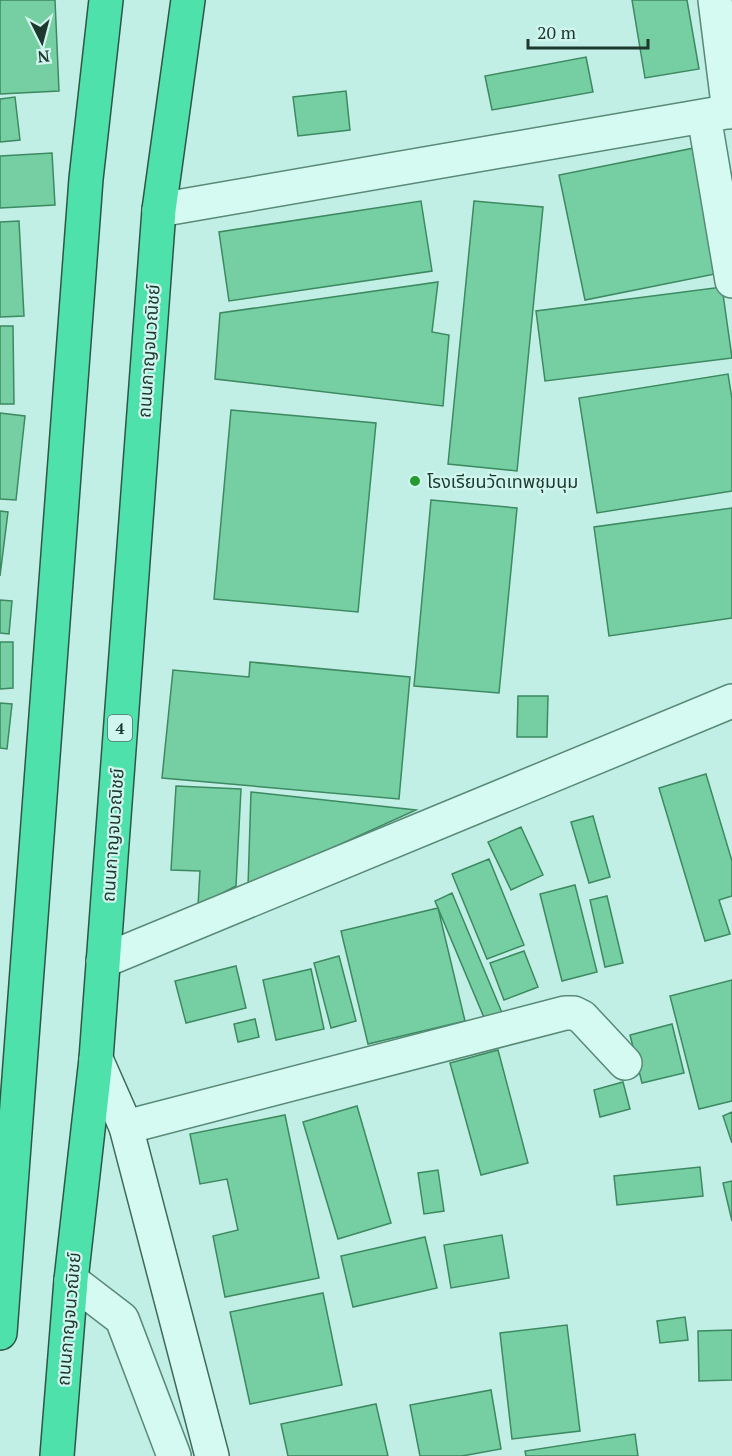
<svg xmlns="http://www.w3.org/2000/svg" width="732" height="1456" font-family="'PT Serif','Noto Sans Thai',serif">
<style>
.building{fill:#76cfa2;stroke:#3d8961;stroke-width:1.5}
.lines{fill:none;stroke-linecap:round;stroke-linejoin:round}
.street-casing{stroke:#588a76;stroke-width:36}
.secondary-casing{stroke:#3c6b57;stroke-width:36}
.highway-casing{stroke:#2d5744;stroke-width:36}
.street{stroke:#d5faf2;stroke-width:33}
.secondary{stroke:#d5faf2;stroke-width:33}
.highway{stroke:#4fe1ac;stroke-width:33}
.poi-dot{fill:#269a2e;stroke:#d1f6ef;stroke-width:2}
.labels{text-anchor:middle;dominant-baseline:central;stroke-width:4.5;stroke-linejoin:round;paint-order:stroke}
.shield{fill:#d1f6ef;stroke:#537267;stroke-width:1.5}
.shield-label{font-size:16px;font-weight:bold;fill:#1d392d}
.street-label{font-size:18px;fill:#1d392d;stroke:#d1f6ef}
.poi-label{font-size:18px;fill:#1d392d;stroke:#d1f6ef;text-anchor:start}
</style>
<rect width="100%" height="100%" fill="#c2efe5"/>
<path class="building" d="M 0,0 L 55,0 L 59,91 L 0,94 Z
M 632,0 L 687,0 L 699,69 L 645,78 Z
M 586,57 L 593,92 L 492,110 L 485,76 Z
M 346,91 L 350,130 L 298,136 L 293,97 Z
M 15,97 L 20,140 L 0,142 L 0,99 Z
M 694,148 L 720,273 L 585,300 L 559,175 Z
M 52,153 L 55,205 L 0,208 L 0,156 Z
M 421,201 L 432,271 L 229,301 L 219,232 Z
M 474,201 L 543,207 L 517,471 L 448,464 Z
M 19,221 L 24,316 L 0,317 L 0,222 Z
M 438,282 L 432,332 L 449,335 L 443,406 L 215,379 L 220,313 Z
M 722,287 L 732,358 L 545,381 L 536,311 Z
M 0,326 L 13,326 L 14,404 L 0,404 Z
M 728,374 L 732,399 L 732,491 L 597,513 L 579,398 Z
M 231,410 L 376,423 L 358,612 L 214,599 Z
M 0,413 L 25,416 L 16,500 L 0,499 Z
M 431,500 L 517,508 L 499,693 L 414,686 Z
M 732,508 L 732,618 L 609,636 L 594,527 Z
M 0,511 L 8,512 L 0,576 Z
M 0,600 L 12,601 L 9,634 L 0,633 Z
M 0,642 L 13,642 L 13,688 L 0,689 Z
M 250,662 L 410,677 L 399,799 L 162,778 L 173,670 L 249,677 Z
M 518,696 L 548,696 L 547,737 L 517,737 Z
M 0,703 L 12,704 L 7,749 L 0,748 Z
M 706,774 L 732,861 L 732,896 L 719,900 L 730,934 L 705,941 L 659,788 Z
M 176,786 L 241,789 L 236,886 L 198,906 L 200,871 L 171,870 Z
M 251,792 L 416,810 L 248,886 Z
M 593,816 L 610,877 L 589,883 L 571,822 Z
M 521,827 L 543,875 L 511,890 L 488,842 Z
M 489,859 L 524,945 L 487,959 L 452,874 Z
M 575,885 L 597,972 L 562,981 L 540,894 Z
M 452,893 L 505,1020 L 488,1027 L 435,901 Z
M 607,896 L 623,963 L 605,967 L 590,900 Z
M 438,908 L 465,1021 L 368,1044 L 341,931 Z
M 524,951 L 538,987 L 504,1000 L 490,963 Z
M 339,956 L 356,1021 L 331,1028 L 314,963 Z
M 236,966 L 246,1008 L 186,1023 L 175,981 Z
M 311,969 L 324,1029 L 276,1040 L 263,980 Z
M 732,980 L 732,1101 L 699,1109 L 670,996 Z
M 255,1019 L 259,1037 L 238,1042 L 234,1024 Z
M 672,1024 L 684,1073 L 642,1083 L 630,1035 Z
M 498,1050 L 528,1163 L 481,1175 L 450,1063 Z
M 623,1082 L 630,1109 L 600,1117 L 594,1090 Z
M 357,1106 L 391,1223 L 338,1239 L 303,1122 Z
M 732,1112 L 732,1143 L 723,1116 Z
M 285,1115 L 319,1278 L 225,1297 L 213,1236 L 238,1230 L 227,1179 L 200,1184 L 190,1134 Z
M 700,1167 L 703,1196 L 617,1205 L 614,1176 Z
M 438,1170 L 444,1211 L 424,1214 L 418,1173 Z
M 732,1181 L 732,1221 L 723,1183 Z
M 502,1235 L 509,1278 L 451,1288 L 444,1245 Z
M 425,1237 L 437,1288 L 353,1307 L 341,1256 Z
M 323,1293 L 342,1385 L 250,1404 L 230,1312 Z
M 685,1317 L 688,1340 L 660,1343 L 657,1321 Z
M 567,1325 L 580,1431 L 512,1439 L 500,1333 Z
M 732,1330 L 732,1380 L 699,1381 L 698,1331 Z
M 491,1390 L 501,1449 L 462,1456 L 420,1456 L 410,1405 Z
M 376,1404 L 388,1456 L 288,1456 L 281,1424 Z
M 635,1434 L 638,1456 L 526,1456 L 525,1451 Z"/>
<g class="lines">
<g class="street-casing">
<path id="street" d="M 715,0 L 729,112
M 704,116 L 732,281
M 159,210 L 732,111
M 103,961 L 732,701
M 126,1127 L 565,1013 L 574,1013 L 582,1017 L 625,1063
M 71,1280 L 122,1319 L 174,1456"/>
</g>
<g class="secondary-casing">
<path id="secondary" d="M 96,1059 L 126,1127 L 212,1456"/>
</g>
<g class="highway-casing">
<path id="highway" d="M 0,1333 L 86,179 L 106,0
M 57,1456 L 71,1280 L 96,1059 L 159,210 L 188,0"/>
</g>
<use href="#street" class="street"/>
<use href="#secondary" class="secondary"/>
<use href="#highway" class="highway"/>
</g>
<circle class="poi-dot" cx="415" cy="481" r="6"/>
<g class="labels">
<rect class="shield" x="108" y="715" width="24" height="26" rx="4.5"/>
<g class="shield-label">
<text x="120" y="728">4</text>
</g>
<g class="street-label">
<text transform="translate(148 351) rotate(-86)">ถนนกาญจนวณิชย์</text>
<text transform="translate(112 835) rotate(-86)">ถนนกาญจนวณิชย์</text>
<text transform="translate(68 1319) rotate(-85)">ถนนกาญจนวณิชย์</text>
</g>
<g class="poi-label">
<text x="427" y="481">โรงเรียนวัดเทพชุมนุม</text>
</g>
</g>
<g transform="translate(42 42) rotate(174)" stroke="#d1f6ef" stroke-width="4.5" paint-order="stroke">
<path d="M0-4.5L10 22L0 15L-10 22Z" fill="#1d392d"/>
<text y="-9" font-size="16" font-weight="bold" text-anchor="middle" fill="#1d392d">N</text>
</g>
<path d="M528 39v9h120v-9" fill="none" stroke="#1d392d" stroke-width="3"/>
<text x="537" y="39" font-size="18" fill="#1d392d" stroke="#d1f6ef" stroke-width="4.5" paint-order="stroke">20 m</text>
</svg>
